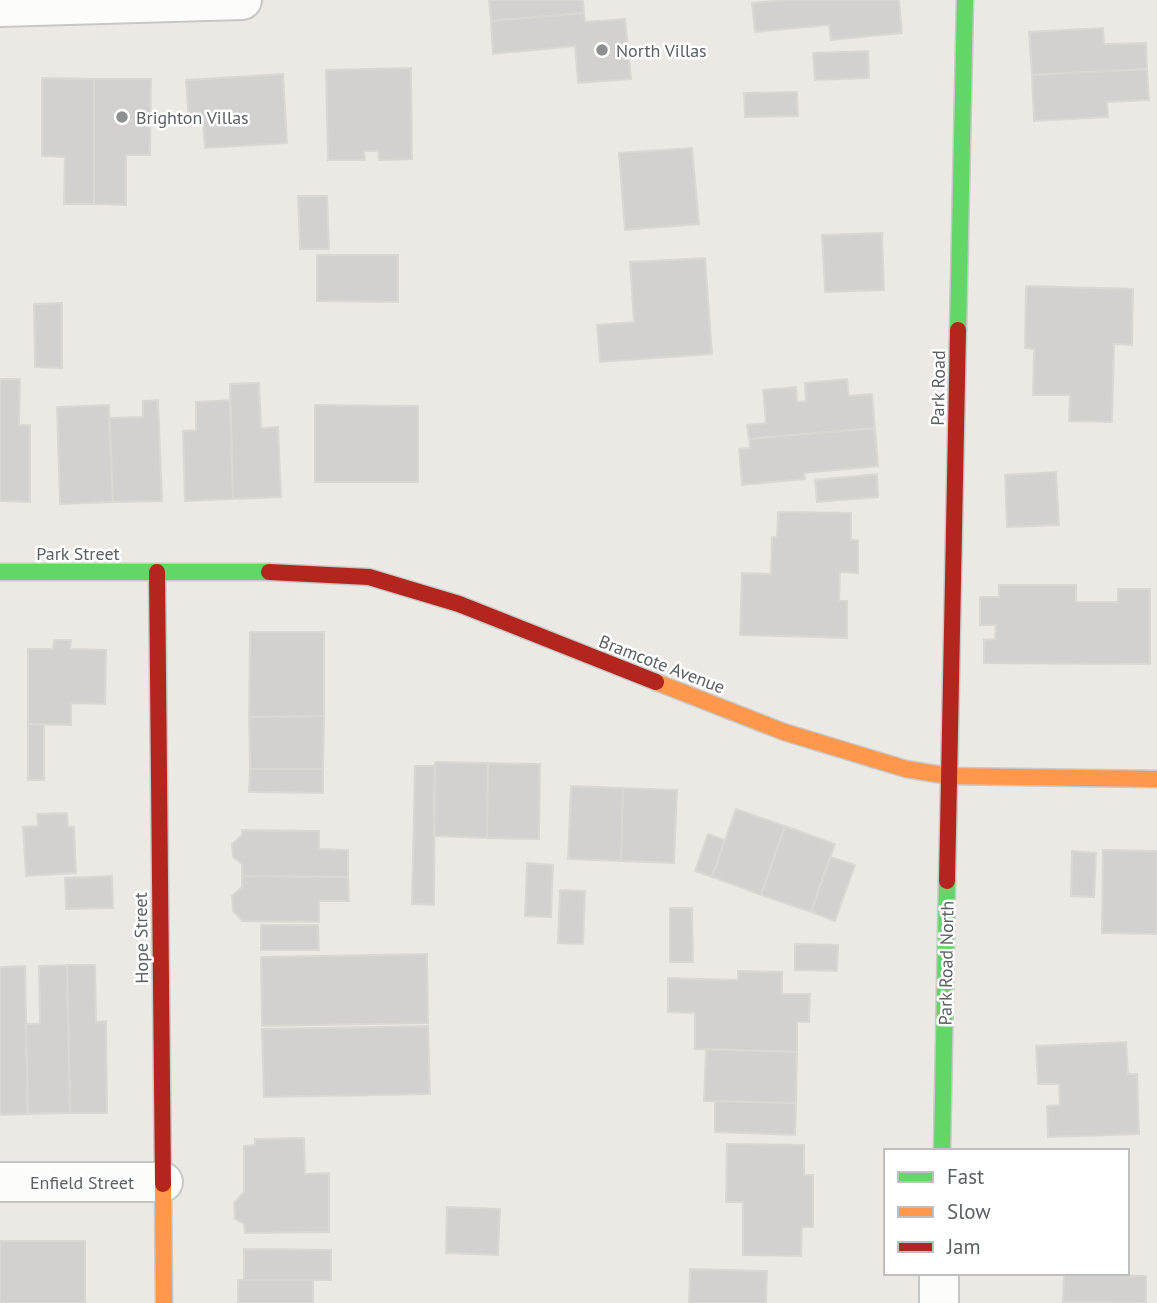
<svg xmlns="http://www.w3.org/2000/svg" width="1157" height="1303" font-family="'PT Sans',sans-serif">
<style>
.building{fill:#d3d1cf;stroke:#dbd8d4;stroke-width:2}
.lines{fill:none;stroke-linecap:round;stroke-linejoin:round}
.street-casing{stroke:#c7c7c6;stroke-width:42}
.fast-casing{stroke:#c8c8c7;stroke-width:19}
.slow-casing{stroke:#c8c8c7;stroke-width:19}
.jam-casing{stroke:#c8c8c7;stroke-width:19}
.street{stroke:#fcfcfb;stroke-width:38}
.fast{stroke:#63d668;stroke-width:16}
.slow{stroke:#ff974d;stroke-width:16}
.jam{stroke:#b3261e;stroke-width:16}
.poi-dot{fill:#8d9091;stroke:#fff;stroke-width:2.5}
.labels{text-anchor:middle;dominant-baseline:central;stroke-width:5;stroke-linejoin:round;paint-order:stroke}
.poi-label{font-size:18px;fill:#5a6064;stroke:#fff;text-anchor:start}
.street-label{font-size:18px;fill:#5a6064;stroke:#fff}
</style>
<rect width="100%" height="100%" fill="#ece9e5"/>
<path class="building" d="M 489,0 L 583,0 L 584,13 L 491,21 Z
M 784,0 L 899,0 L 902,33 L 831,40 L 829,25 L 755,32 L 752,3 Z
M 584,13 L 585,22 L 625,19 L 631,79 L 578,83 L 575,46 L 493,54 L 491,21 Z
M 1103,28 L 1104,44 L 1146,43 L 1147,69 L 1032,75 L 1029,32 Z
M 868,51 L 869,78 L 815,80 L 813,53 Z
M 411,68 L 412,159 L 379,160 L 378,151 L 364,151 L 365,160 L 328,160 L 326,70 Z
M 1147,69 L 1149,100 L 1107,102 L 1108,117 L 1034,121 L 1032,75 Z
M 283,74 L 287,143 L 205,148 L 203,123 L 189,123 L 186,80 Z
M 42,78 L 94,79 L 94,204 L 64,204 L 65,157 L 42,156 Z
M 94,79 L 151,79 L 150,155 L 126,155 L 126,205 L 94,204 Z
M 797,92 L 798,116 L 745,117 L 744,93 Z
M 692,148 L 699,224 L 625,230 L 619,153 Z
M 298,196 L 327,196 L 329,249 L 300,249 Z
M 882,233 L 884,290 L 825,292 L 822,235 Z
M 317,255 L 398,255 L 398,302 L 317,301 Z
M 705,258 L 712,354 L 600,362 L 597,325 L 634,322 L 630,262 Z
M 1026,286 L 1133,289 L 1132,345 L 1114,344 L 1112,422 L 1069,421 L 1070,395 L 1033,395 L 1034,349 L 1025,348 Z
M 62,303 L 62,368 L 35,367 L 34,304 Z
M 0,379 L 20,379 L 19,425 L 30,425 L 30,502 L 0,501 Z
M 847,379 L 849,396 L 872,394 L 875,428 L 749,439 L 747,425 L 766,423 L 763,390 L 796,387 L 797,402 L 806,401 L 805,383 Z
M 259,383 L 261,428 L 278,427 L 281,497 L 233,499 L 230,384 Z
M 158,400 L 162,501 L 113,502 L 109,418 L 143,417 L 143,401 Z
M 230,400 L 233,499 L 185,501 L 183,431 L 196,430 L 196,402 Z
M 109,405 L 113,502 L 60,504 L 57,407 Z
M 315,405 L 418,406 L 418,482 L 315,482 Z
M 875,428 L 878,466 L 804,473 L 805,479 L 742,485 L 739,449 L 750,448 L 749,439 Z
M 1056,472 L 1059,525 L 1007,527 L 1005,475 Z
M 877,474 L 878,497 L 817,502 L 815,480 Z
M 778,512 L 851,513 L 851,540 L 858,540 L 858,573 L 840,572 L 839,601 L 847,601 L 847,638 L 740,635 L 742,573 L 771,574 L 772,537 L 777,537 Z
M 999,585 L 1076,585 L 1076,602 L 1118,602 L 1118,589 L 1150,589 L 1150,664 L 984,663 L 984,640 L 995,639 L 996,625 L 980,625 L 980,597 L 999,597 Z
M 250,632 L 324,632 L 324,716 L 249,717 Z
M 54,640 L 71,640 L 70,649 L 106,650 L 105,704 L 71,703 L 71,725 L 28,724 L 28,649 L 53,649 Z
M 324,716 L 323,769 L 250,769 L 249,717 Z
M 28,724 L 44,724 L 44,780 L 28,780 Z
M 435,762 L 488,763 L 487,838 L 434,836 Z
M 488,763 L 540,764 L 539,839 L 487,838 Z
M 415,766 L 435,766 L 434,905 L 412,904 Z
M 250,769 L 323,769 L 323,793 L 249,792 Z
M 571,786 L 623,788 L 621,861 L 568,859 Z
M 623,788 L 677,790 L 674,863 L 621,861 Z
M 736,809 L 785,826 L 761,895 L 712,877 Z
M 67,813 L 68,827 L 74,827 L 76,873 L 26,876 L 23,827 L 38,826 L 37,814 Z
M 785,826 L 835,844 L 811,912 L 761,895 Z
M 242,830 L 319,831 L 319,849 L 348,850 L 348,877 L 242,876 L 242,864 L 233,857 L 232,844 L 242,835 Z
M 708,834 L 725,840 L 712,877 L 695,871 Z
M 1103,850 L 1157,851 L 1157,934 L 1102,933 Z
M 1072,851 L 1096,853 L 1094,897 L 1071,896 Z
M 830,857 L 855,865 L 835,921 L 811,912 Z
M 527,863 L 553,865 L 551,917 L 525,916 Z
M 112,876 L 113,908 L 66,909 L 65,878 Z
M 242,876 L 348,877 L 349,901 L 319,901 L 319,922 L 242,921 L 233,911 L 232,896 L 242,887 Z
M 560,890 L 585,891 L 583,944 L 558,943 Z
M 670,908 L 692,908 L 693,962 L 670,962 Z
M 261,925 L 318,925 L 319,950 L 261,950 Z
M 795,944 L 838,945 L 837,971 L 795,970 Z
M 427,954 L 428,1023 L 262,1026 L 261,957 Z
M 67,965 L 70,1113 L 28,1114 L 26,1024 L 40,1024 L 39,966 Z
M 67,965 L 95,965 L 96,1022 L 106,1021 L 107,1113 L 70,1113 Z
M 25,966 L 28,1114 L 0,1115 L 0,967 Z
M 738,971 L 782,972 L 782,994 L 810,994 L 809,1022 L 797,1022 L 797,1052 L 695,1049 L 695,1013 L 668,1012 L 668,978 L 738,980 Z
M 428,1026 L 430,1094 L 264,1097 L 262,1029 Z
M 1126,1042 L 1128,1074 L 1137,1074 L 1139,1134 L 1048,1137 L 1047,1106 L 1060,1105 L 1059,1084 L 1038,1084 L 1036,1046 Z
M 706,1049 L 797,1052 L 796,1103 L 704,1101 Z
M 715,1101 L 796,1103 L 795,1135 L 715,1132 Z
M 304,1138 L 305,1174 L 329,1173 L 329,1232 L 245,1233 L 244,1224 L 235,1219 L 234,1203 L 244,1192 L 244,1146 L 255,1145 L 255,1139 Z
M 727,1144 L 804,1145 L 804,1175 L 813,1175 L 813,1227 L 802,1227 L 801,1256 L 743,1255 L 743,1202 L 726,1202 Z
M 447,1207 L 500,1209 L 498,1255 L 446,1253 Z
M 0,1241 L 85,1241 L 85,1303 L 0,1303 Z
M 244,1249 L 331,1250 L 331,1280 L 244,1280 Z
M 690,1269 L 767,1271 L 766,1303 L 689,1303 Z
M 1064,1274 L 1146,1276 L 1146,1303 L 1063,1302 Z
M 238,1280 L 313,1280 L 313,1303 L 238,1303 Z"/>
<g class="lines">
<g class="street-casing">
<path id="street" d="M 0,7 L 242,0
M 0,1182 L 163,1182
M 939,1303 L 939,1273"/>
</g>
<g class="fast-casing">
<path id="fast" d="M 958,330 L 965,0
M 0,572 L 269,572
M 942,1151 L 947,881"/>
</g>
<g class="slow-casing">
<path id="slow" d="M 656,682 L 784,732 L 906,769 L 949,776 L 1157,779
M 163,1184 L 164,1303"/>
</g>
<g class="jam-casing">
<path id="jam" d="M 157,572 L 163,1184
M 269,572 L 369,577 L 459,604 L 656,682
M 947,881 L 958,330"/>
</g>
<use href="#street" class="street"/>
<use href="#fast" class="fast"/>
<use href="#slow" class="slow"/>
<use href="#jam" class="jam"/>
</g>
<g class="poi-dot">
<circle cx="602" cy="50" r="7"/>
<circle cx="122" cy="117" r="7"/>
</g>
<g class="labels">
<g class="poi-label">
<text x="616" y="50">North Villas</text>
<text x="136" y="117">Brighton Villas</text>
</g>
<g class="street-label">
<text transform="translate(938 388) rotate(-89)">Park Road</text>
<text x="78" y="553">Park Street</text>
<text transform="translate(662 664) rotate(21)">Bramcote Avenue</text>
<text transform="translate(141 938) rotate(-91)">Hope Street</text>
<text transform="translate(946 963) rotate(-89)">Park Road North</text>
<text x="82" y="1182">Enfield Street</text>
</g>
</g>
<rect x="884" y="1149" width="245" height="126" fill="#ffffff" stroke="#bdbfc1" stroke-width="2"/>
<rect x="898" y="1172" width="35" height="10" fill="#63d668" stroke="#bdbfc1" stroke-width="2"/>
<text x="947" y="1184" font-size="21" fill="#5a6064">Fast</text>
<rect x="898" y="1207" width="35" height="10" fill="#ff974d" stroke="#bdbfc1" stroke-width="2"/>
<text x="947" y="1219" font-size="21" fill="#5a6064">Slow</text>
<rect x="898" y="1242" width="35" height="10" fill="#b3261e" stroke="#bdbfc1" stroke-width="2"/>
<text x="947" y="1254" font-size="21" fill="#5a6064">Jam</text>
</svg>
